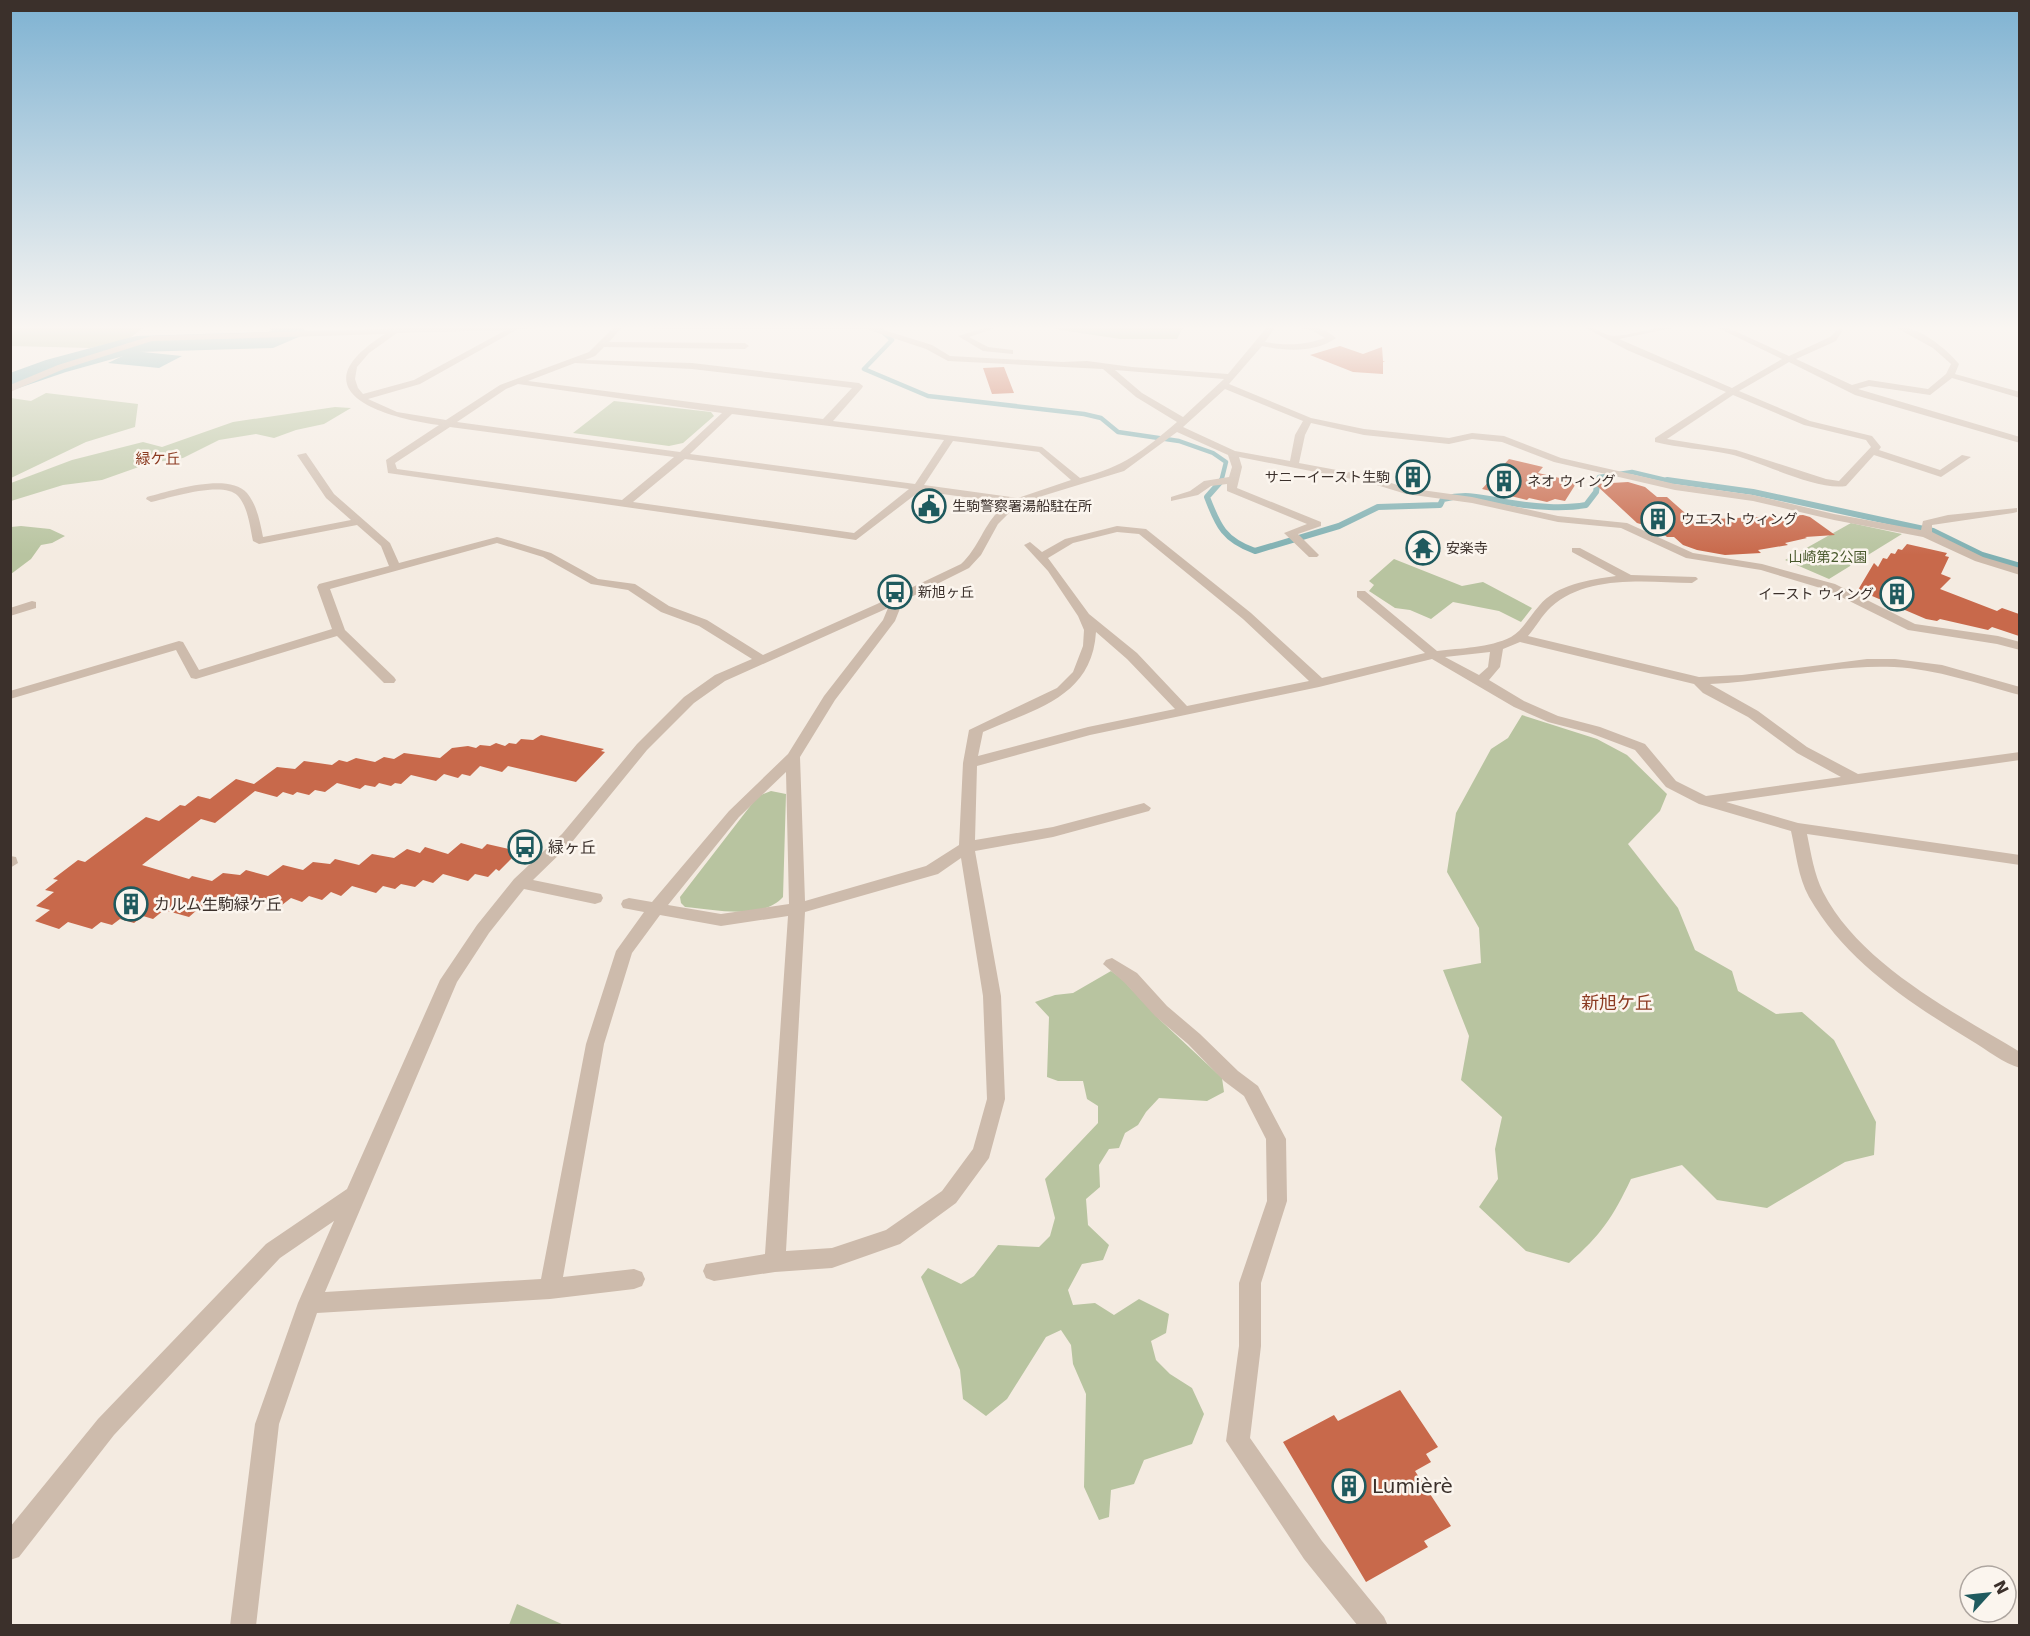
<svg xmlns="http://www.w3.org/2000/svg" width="2030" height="1636" font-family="'DejaVu Sans','Noto Sans JP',sans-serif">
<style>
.green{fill:#b8c4a0}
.water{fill:#7fb0b2}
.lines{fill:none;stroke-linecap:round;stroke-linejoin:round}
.stream-far1{stroke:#7fb0b2;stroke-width:4.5}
.stream{stroke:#7fb0b2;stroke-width:6}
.river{fill:#7fb0b2;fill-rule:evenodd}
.building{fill:#c8694b}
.minor{fill:#cdbbac;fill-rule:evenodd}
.labels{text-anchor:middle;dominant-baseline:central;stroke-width:5;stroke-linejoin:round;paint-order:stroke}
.far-poi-label{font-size:14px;fill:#3b302b;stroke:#fbf5ee;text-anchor:start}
.far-park-label{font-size:14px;fill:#4a5a2e;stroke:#fbf5ee}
.far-neighbourhood-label{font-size:15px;fill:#8c3b22;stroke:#fbf5ee}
.poi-label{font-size:16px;fill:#3b302b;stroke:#fbf5ee;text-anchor:start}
.neighbourhood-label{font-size:18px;fill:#8c3b22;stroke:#fbf5ee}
.near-poi-label{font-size:20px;fill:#3b302b;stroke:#fbf5ee;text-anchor:start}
</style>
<rect width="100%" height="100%" fill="#f4ebe1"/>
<path class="green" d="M 11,326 L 146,326 L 127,340 L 90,348 L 11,346 Z
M 1058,326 L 1184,326 L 1177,339 L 1120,339 L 1054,329 Z
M 46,393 L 138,404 L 135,427 L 86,442 L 11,478 L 11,398 L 31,401 Z
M 614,401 L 711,412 L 714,416 L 683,443 L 669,446 L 573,433 Z
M 335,407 L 351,408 L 324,424 L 296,430 L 274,438 L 256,434 L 219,440 L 183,458 L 150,463 L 102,480 L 63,485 L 11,501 L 11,483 L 72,460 L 143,442 L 162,447 L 233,422 Z
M 1851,523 L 1902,534 L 1829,579 L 1785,560 Z
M 21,526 L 50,529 L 65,536 L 52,543 L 41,545 L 31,559 L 11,574 L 11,527 Z
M 1394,559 L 1462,586 L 1483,582 L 1532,608 L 1521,622 L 1499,611 L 1453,602 L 1431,619 L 1410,610 L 1395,608 L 1369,591 L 1374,585 L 1369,581 Z
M 1522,715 L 1597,739 L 1627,755 L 1667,794 L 1660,811 L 1628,844 L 1678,908 L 1695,950 L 1732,971 L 1738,991 L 1776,1014 L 1802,1012 L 1834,1040 L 1876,1122 L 1874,1155 L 1845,1162 L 1767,1208 L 1717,1200 L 1682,1165 L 1631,1179 C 1613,1217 1601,1235 1569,1263 L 1526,1251 L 1479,1207 L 1498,1179 L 1495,1149 L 1502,1117 L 1461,1080 L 1469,1036 L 1443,970 L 1481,963 L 1479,928 L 1447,872 L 1456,813 L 1491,749 L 1508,738 Z
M 771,791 L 786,794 L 783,897 C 761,921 714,909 685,907 L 681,903 L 680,897 L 758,796 Z
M 1111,971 L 1122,979 L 1160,1020 L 1222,1078 L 1224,1092 L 1207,1101 L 1159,1098 L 1146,1112 L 1138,1125 L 1125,1133 L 1119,1148 L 1109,1149 L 1099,1165 L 1100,1187 L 1086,1199 L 1088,1225 L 1109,1245 L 1103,1260 L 1082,1264 L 1068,1290 L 1073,1305 L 1095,1303 L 1114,1315 L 1139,1299 L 1169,1314 L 1166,1333 L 1151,1341 L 1156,1360 L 1170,1374 L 1192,1388 L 1204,1414 L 1192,1444 L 1144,1460 L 1134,1484 L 1111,1490 L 1109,1517 L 1099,1520 L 1084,1487 L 1086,1394 L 1073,1364 L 1071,1345 L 1061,1330 L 1046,1337 L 1007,1399 L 986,1416 L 963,1399 L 960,1370 L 921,1277 L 928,1268 L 961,1284 L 974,1276 L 998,1245 L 1039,1247 L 1050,1236 L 1055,1218 L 1045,1179 L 1098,1123 L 1098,1106 L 1087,1099 L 1083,1081 L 1058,1081 L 1047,1077 L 1049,1017 L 1035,1002 L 1055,995 L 1073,993 Z
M 517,1604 L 564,1625 L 509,1625 Z"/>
<path class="water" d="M 133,351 L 182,356 L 159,368 L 108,363 Z"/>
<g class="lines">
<path class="stream-far1" d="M 876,326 L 892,340 L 864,369 L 928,396 L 1084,414 L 1101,418 L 1118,432 L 1179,441 L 1213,453 L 1226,462 L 1221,482
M 1598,482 L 1599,477 L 1632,472 L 1674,482"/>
<path class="stream" d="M 1222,480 L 1207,497 C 1218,526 1224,540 1255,551 L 1339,526 L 1378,507 L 1440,505 L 1443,499 C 1470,492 1485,499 1512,503 C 1534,507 1564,509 1586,505 L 1596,492 L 1598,480
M 1667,480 L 1753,492 L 1933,531 L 1982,555 L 2020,566"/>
<path class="river" d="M 269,326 L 301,326 L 305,331 L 301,336 L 273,348 L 138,352 L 66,372 L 10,391 L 10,373 L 46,360 L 128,338 L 137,336 L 268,332 L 272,331 Z"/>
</g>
<path class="building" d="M 1340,346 L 1363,354 L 1382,347 L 1383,361 L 1385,362 L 1383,362 L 1383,374 L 1353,372 L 1310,355 Z
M 1004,367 L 1014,393 L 992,394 L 983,368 Z
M 1509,459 L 1543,467 L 1538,473 L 1577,482 L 1565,501 L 1555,499 L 1547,502 L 1529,498 L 1527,500 L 1482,489 Z
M 1628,482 L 1645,487 L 1657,497 L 1667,497 L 1693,520 L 1803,515 L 1810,517 L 1835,535 L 1805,537 L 1807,538 L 1785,543 L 1788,545 L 1758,550 L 1761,553 L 1725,555 L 1697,550 L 1683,545 L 1674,537 L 1667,537 L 1657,529 L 1637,523 L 1595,484 Z
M 1907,544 L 1947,553 L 1945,556 L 1949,557 L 1941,574 L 1951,578 L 1940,589 L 1997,611 L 2002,608 L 2019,614 L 2019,636 L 1992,627 L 1988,630 L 1940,619 L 1937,621 L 1926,619 L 1858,590 L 1874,563 L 1878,567 L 1883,558 L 1887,559 L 1891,553 L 1895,554 L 1898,549 L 1902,550 Z
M 541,735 L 604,749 L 601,751 L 605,752 L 576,782 L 508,766 L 502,772 L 480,766 L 470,776 L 462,774 L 458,778 L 444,774 L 436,781 L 411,775 L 401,784 L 395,783 L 391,786 L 379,783 L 375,787 L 365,785 L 360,789 L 337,783 L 325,792 L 315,790 L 309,795 L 297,792 L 293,795 L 283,792 L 277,797 L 255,791 L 215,823 L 201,819 L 142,865 L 189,879 L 192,876 L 212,881 L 223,873 L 240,875 L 246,870 L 268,876 L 283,865 L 303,870 L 313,862 L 330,864 L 335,859 L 359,865 L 372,854 L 394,858 L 407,849 L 420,853 L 425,847 L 448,854 L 461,843 L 482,849 L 487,844 L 513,850 L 511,852 L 516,854 L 499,871 L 496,869 L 488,877 L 475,874 L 468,881 L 443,874 L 433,883 L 423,880 L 415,887 L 401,884 L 395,889 L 383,886 L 376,893 L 352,886 L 341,896 L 331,892 L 322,900 L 309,896 L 302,902 L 291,898 L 282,905 L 259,898 L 248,907 L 238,904 L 229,911 L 215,907 L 209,913 L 197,910 L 189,917 L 164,910 L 153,919 L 143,916 L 134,923 L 120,919 L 112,925 L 101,922 L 92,929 L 68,922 L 59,929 L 35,921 L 50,910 L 36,906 L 54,892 L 45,890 L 58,880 L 53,879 L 78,860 L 85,862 L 146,817 L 159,821 L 180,805 L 185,806 L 198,796 L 210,799 L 236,779 L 254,784 L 277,767 L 295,769 L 304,761 L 332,765 L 339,760 L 347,762 L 356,758 L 375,762 L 384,757 L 394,759 L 404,753 L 440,758 L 452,748 L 468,746 L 476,748 L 480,745 L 490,746 L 496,743 L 505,746 L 509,743 L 516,744 L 521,739 L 533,740 Z
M 1400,1390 L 1438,1447 L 1426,1454 L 1431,1462 L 1415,1471 L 1451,1526 L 1424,1541 L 1428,1547 L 1366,1582 L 1283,1442 L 1334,1415 L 1338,1421 Z"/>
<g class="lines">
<path class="minor" d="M 478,326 L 542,326 L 538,328 L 518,329 L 420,384 L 368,399 L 397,412 L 446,420 L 500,385 L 589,352 L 615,326 L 623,326 L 609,342 L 745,343 L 749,346 L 745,349 L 604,347 L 595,356 L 585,360 L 692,363 L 859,383 L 863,386 L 862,388 L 833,421 L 1042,447 L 1080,478 C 1125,466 1142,452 1177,422 L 1136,397 L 1103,369 L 948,361 L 926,349 L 866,329 L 673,329 L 645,328 L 641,326 L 871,326 L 932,345 L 950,356 L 1062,362 L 1087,361 L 1132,367 L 1228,374 L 1268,326 L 1276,326 L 1265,342 C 1287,346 1304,345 1325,338 L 1313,331 L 1293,326 C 1309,325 1323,327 1336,338 C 1315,353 1286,351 1262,346 L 1229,384 L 1311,418 L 1364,429 L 1449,438 L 1472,433 L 1504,436 L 1561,458 L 1675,484 L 1753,495 L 1834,514 L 1921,530 L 1923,521 L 1948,515 L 2017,508 L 2017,512 L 2013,513 L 1932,525 L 1932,532 L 1983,557 L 2020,568 L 2020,575 L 1975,561 L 1923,537 L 1834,520 L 1753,501 L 1675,490 L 1554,462 L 1502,442 L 1472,439 L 1449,444 L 1364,435 L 1311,423 L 1305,435 L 1299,463 L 1369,476 L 1407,488 L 1472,497 L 1558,516 L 1627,523 L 1693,553 L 1762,564 L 1835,584 L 1915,624 L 1998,636 L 2020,642 L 2020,650 L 1997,644 L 1908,630 L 1827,590 L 1761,570 L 1686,558 L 1621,528 L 1558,522 L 1472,503 L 1406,494 L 1367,482 L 1239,457 L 1242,467 L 1237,488 L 1321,522 L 1321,526 L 1298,534 L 1319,555 L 1317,557 L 1309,557 L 1284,533 L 1307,524 L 1227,491 L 1227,484 L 1211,486 L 1198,495 L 1171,501 L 1171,497 L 1190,491 L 1204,481 L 1229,477 L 1232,467 L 1228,455 L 1177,432 L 1124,471 L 1039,497 L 1011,511 L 998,524 L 981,555 L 969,568 L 903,601 L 895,621 L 835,700 L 800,757 L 805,901 L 926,866 L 959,845 L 963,763 L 969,730 L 1057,688 L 1073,672 L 1083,646 L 1084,630 L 1078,616 L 1048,571 L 1024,545 L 1030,542 L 1042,552 L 1065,539 L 1117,526 L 1146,529 L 1251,613 L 1322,678 L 1425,653 L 1357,597 L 1357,591 L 1365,591 L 1437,651 C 1461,648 1489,648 1511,637 C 1523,630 1529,617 1539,606 C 1557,584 1589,580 1616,576 L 1572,552 L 1572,548 L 1580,548 L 1631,575 L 1696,577 L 1698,579 L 1692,583 C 1648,582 1587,574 1551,607 C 1542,615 1536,627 1528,636 L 1699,677 L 1742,675 L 1867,659 L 1895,659 L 1942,665 L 2020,687 L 2020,695 C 1978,684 1937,669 1894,667 C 1833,664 1771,682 1710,684 L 1758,711 L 1807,747 L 1858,774 L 2020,752 L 2020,760 L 1726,802 L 1798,823 L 2020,855 L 2020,865 L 1807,834 C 1811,853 1814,874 1823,892 C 1860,964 1952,1011 2020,1052 L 2020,1068 C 2003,1063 1987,1050 1972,1041 C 1910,1003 1846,962 1809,897 C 1798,877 1796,853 1791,831 L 1699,804 L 1666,787 L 1635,750 L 1590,733 L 1548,722 L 1514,707 L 1432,659 L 1319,687 L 1090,735 L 977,766 L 975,840 L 1053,827 L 1144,803 L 1151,808 L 1149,811 L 1053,837 L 975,851 L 1001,996 L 1005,1099 L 989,1158 L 956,1203 L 900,1244 L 832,1268 L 775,1272 L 714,1281 L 706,1278 L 703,1271 L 706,1264 L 765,1254 L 788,916 L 721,926 L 660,915 L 632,953 L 604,1044 L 563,1277 L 634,1269 L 642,1272 L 645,1279 L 642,1286 L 634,1289 L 550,1299 L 317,1313 L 279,1424 L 256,1626 L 230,1626 L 255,1424 L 298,1303 L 334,1221 L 280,1258 L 114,1435 L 19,1557 L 10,1560 L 10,1527 L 98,1419 L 266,1244 L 347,1189 L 440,980 L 477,925 L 514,879 L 562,834 L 637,744 L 684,697 L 715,675 L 752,659 L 699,626 L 661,612 L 628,590 L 591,584 L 543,557 L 497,543 L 330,589 L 345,630 L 394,677 L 396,680 L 394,683 L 384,683 L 337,636 L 196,679 L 191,678 L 176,650 L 10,699 L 10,691 L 179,641 L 183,642 L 199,670 L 332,629 L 317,587 L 319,584 L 389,566 L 381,546 L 357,525 L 259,544 L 253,541 C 250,527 248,507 238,496 C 223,480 170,498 151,502 L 146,499 L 147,497 C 171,491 228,472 247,493 C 257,505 260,522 263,537 L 351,520 L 326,498 L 297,455 L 306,453 L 334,494 L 390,543 L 399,563 L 497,537 L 501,538 L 551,553 L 598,579 L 635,584 L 669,606 L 707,620 L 763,655 L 877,604 L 961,564 C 981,546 985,517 1009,503 L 920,491 L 856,540 L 388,473 L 386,460 L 439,425 C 380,417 296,390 385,334 L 152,341 L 64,369 L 10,392 L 10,385 L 58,365 L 151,336 ZM 506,330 L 414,380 L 363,394 L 358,388 L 355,379 L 357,367 L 369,353 L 397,333 ZM 575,363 L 692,369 L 852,388 L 823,419 L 528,381 ZM 1115,370 L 1224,379 L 1183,417 L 1142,393 ZM 518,384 L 722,413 L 680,452 L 457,422 L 506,389 ZM 1225,389 L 1303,421 L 1295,435 L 1290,461 L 1235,451 L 1183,427 ZM 732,414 L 944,440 L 915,484 L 690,454 ZM 450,427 L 674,457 L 622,500 L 397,469 L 395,463 ZM 953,441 L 1039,452 L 1071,480 L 1018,498 L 924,485 ZM 685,459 L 909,489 L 854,533 L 633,502 ZM 1117,532 L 1139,534 L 1243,619 L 1309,681 L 1187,706 L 1137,653 L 1089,614 L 1048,558 L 1073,543 ZM 888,608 L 883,620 L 824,696 L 788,754 L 729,811 L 652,902 L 629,898 L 623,900 L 621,904 L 623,908 L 644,912 L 616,951 L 586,1044 L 541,1279 L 325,1292 L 457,982 L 489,933 L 524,889 L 595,904 L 601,902 L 603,898 L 601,894 L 533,880 L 572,842 L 647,750 L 694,703 L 725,681 ZM 1096,632 L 1127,659 L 1175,709 L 1088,727 L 978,756 L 983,732 C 1034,709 1092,698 1096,632 ZM 1520,642 L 1694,684 L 1703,693 L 1748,717 L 1797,753 L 1841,777 L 1706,796 L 1676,781 L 1645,744 L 1600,727 L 1558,716 L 1524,701 L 1489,680 L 1500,667 L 1503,649 ZM 1490,652 L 1488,667 L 1479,675 L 1445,657 ZM 786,772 L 789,904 L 721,914 L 668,905 L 739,817 ZM 961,858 L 983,996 L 987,1099 L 973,1149 L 942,1191 L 886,1230 L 832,1248 L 786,1251 L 805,912 L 938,874 Z
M 983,326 L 991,326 L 993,329 L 969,337 L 988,347 L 1013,350 L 1013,354 L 983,351 L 958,336 L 984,328 Z
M 1582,326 C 1594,325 1602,335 1613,336 C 1630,336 1655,326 1676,326 L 1672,328 L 1619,339 L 1732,388 L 1782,359 L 1714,326 L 1724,326 L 1789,356 L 1830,337 L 1839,328 L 1843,330 L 1836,341 L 1796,359 L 1852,385 L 1869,380 L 1928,389 L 1946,374 L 1951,364 L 1933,348 L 1893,326 C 1916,324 1945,347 1959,364 L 1955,374 L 2020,392 L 2020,398 L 1952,378 L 1930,395 L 1869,386 L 1858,389 L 2020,437 L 2020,443 L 1855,395 L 1789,362 L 1739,391 L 1810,421 L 1872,436 L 1881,447 L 1879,450 L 1940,470 L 1962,455 L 1971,457 L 1941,477 L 1874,455 L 1846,486 C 1816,491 1760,461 1729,454 C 1704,449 1679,448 1655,442 L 1655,438 L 1726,392 L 1627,350 ZM 1733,395 L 1804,425 L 1866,440 L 1871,447 L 1839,481 L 1826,479 L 1736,450 L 1667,439 Z
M 32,601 L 36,602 L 36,608 L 10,616 L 10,608 Z
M 10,856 L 16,857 L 18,863 L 10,868 Z
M 1112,958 L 1137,973 L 1167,1006 L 1200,1034 L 1238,1071 L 1258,1086 L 1286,1139 L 1287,1201 L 1261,1283 L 1261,1346 L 1250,1438 L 1322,1541 L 1384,1617 L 1388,1626 L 1358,1626 L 1304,1559 L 1226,1441 L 1239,1346 L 1239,1283 L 1267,1201 L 1266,1139 L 1244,1096 L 1224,1081 L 1188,1044 L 1155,1016 L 1125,983 L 1103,964 L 1106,960 Z"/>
</g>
<linearGradient id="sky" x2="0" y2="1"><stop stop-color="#7eb2d2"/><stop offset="0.59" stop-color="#faf6f2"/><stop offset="1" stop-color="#faf6f2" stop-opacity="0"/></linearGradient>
<rect width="2030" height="555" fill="url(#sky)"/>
<defs>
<g id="building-ring" transform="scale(1.725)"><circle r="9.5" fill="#fbf5ee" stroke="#1f5a5e" stroke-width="1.5"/><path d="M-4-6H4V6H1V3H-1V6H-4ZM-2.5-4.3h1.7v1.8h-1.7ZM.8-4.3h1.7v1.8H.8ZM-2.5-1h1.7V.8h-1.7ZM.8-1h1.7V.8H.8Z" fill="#1f5a5e"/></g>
<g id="civic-ring" transform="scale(1.725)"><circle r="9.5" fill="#fbf5ee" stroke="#1f5a5e" stroke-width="1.5"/><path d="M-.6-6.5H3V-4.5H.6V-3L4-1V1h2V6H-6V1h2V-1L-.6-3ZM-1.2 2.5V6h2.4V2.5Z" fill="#1f5a5e"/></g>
<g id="temple-ring" transform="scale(1.725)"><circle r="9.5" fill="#fbf5ee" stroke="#1f5a5e" stroke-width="1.5"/><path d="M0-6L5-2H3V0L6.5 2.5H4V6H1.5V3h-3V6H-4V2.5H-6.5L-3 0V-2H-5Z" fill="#1f5a5e"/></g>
<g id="bus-ring" transform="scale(1.725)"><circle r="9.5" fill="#fbf5ee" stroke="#1f5a5e" stroke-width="1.5"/><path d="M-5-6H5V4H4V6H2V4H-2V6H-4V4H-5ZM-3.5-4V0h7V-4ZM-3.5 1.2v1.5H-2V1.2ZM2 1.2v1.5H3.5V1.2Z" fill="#1f5a5e"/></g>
</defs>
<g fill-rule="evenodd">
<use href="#building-ring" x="1413" y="477"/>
<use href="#building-ring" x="1504" y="481"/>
<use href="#civic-ring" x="929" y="506"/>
<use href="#building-ring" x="1658" y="519"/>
<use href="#temple-ring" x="1423" y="548"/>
<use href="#bus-ring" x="895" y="592"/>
<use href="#building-ring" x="1897" y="594"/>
<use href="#bus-ring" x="525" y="847"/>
<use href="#building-ring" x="131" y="904"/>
<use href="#building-ring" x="1349" y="1486"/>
</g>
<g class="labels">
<g class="far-poi-label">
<text x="1390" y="477" text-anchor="end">サニーイースト生駒</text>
<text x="1527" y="481">ネオ ウィング</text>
<text x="952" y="506">生駒警察署湯船駐在所</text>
<text x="1681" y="519">ウエスト ウィング</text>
<text x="1446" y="548">安楽寺</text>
<text x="918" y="592">新旭ヶ丘</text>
<text x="1874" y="594" text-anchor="end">イースト ウィング</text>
</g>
<g class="far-park-label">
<text x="1828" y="557">山崎第2公園</text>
</g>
<g class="far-neighbourhood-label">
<text x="158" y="459">緑ケ丘</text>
</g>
<g class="poi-label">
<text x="548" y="847">緑ヶ丘</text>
<text x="154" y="904">カルム生駒緑ケ丘</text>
</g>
<g class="neighbourhood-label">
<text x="1617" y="1002">新旭ケ丘</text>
</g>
<g class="near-poi-label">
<text x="1372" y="1486">Lumièrè</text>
</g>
</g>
<rect width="2030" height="1636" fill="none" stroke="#3b302b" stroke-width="24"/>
<g transform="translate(1988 1594) rotate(63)"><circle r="28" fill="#fbf5ee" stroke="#aea6a0" stroke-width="1.5"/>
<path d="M0-4.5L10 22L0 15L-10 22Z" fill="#1f5a5e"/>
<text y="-9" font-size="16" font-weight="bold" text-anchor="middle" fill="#3b302b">N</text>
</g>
</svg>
